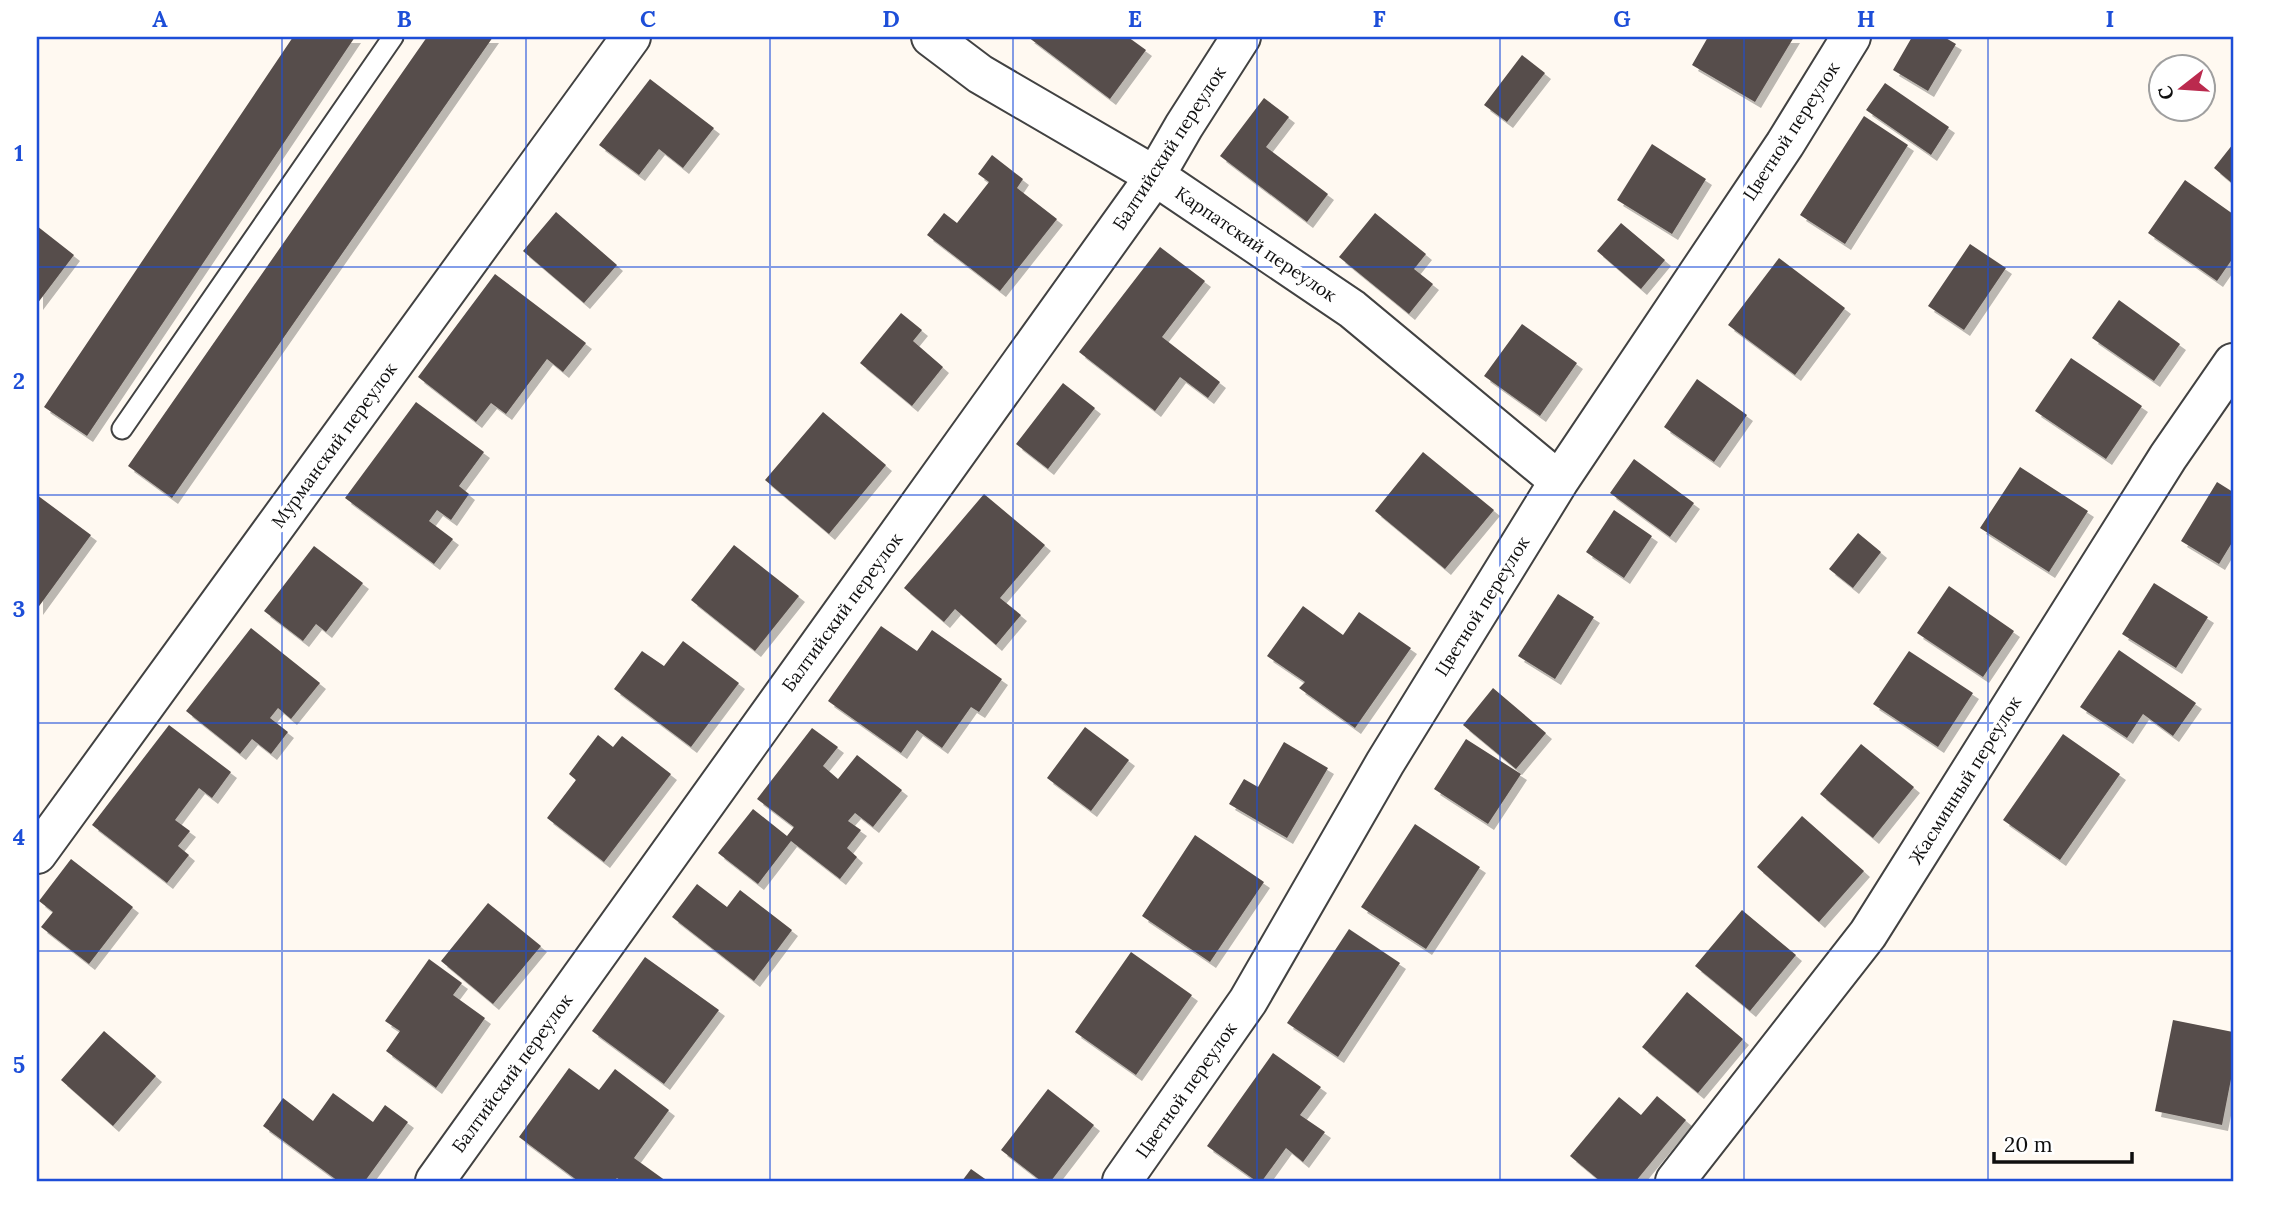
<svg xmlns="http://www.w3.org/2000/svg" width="2270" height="1218" font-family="Lora,serif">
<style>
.building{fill:#574e4b;filter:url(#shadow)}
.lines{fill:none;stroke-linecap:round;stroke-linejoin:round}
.service-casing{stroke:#424242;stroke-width:23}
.minor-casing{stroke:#424242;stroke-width:42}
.service{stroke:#fff;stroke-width:19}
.minor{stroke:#fff;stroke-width:38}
.grid{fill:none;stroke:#1d4ed8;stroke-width:2;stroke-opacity:0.55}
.labels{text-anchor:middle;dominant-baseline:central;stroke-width:7;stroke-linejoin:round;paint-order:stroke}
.street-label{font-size:18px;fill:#0f0f0f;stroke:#fff}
.neatline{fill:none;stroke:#1d4ed8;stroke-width:2.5}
.grid-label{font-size:23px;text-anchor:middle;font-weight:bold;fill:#1d4ed8}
</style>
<defs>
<filter id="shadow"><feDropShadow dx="6" dy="6" stdDeviation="0" flood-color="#0004"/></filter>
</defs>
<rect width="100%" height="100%" fill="#fff9f1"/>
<path class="building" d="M 293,37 L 355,37 L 87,436 L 44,407 Z
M 427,37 L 493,37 L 172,498 L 128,466 Z
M 1028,37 L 1128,37 L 1146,50 L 1110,99 Z
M 1708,37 L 1794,37 L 1755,102 L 1692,65 Z
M 1912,37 L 1944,37 L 1956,44 L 1928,91 L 1893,70 Z
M 1522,55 L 1545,73 L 1507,122 L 1484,105 Z
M 650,79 L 714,128 L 683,168 L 659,149 L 639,175 L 599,145 Z
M 1885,83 L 1949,127 L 1931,155 L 1866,110 Z
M 1264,98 L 1289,117 L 1266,147 L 1328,194 L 1307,222 L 1220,156 Z
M 1864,116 L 1908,145 L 1845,244 L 1800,215 Z
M 1652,144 L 1706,179 L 1672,234 L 1617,200 Z
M 2233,144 L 2233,184 L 2214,168 Z
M 992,155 L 1023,179 L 1017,188 L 1057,219 L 1000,291 L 927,235 L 944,213 L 957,223 L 989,182 L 978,174 Z
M 2185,180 L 2233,214 L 2233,258 L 2217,281 L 2148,233 Z
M 556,212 L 617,265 L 584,303 L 523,251 Z
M 1375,213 L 1426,254 L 1414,269 L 1433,284 L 1409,314 L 1339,257 Z
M 1621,223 L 1665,260 L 1641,289 L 1597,251 Z
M 37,226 L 74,255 L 37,304 Z
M 1970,244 L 2006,268 L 1964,330 L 1928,306 Z
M 1160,247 L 1205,281 L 1162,337 L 1220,382 L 1208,398 L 1180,377 L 1155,411 L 1079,352 Z
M 1779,258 L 1845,308 L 1795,375 L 1728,325 Z
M 495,274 L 586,343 L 563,372 L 547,359 L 506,414 L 491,403 L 476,422 L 418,377 Z
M 2119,300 L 2180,344 L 2154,381 L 2092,338 Z
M 901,313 L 922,330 L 913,341 L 943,367 L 912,406 L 860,363 Z
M 1522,324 L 1577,363 L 1540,416 L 1484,376 Z
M 2071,358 L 2142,406 L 2106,459 L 2035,411 Z
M 1697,379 L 1747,415 L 1714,462 L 1664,427 Z
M 1063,383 L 1095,408 L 1048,469 L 1016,444 Z
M 416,402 L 484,452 L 459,486 L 469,494 L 451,520 L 437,510 L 429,521 L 453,539 L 434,564 L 345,498 Z
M 823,412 L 886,465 L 829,534 L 765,480 Z
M 1423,452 L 1494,510 L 1445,569 L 1375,511 Z
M 1634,459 L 1694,503 L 1670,537 L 1610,493 Z
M 2020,467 L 2088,511 L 2049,572 L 1980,528 Z
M 2217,482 L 2233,492 L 2233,541 L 2219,564 L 2181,541 Z
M 984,494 L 1045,545 L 1000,598 L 1021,615 L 996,645 L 955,609 L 944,622 L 904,588 Z
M 37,495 L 91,535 L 37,609 Z
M 1614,510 L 1652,536 L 1624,578 L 1586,552 Z
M 1858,533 L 1881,552 L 1853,588 L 1829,569 Z
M 734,545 L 799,596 L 755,651 L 691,600 Z
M 314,546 L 363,583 L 326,632 L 316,624 L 303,641 L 264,611 Z
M 2154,583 L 2208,617 L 2176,668 L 2122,634 Z
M 1949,586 L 2014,631 L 1983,677 L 1917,633 Z
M 1558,594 L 1594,617 L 1555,679 L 1518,656 Z
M 1303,606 L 1343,635 L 1359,612 L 1411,648 L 1355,728 L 1299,688 L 1305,682 L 1267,656 Z
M 881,626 L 917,651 L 932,630 L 1002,679 L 979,712 L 971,707 L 942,748 L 917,730 L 901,753 L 828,701 Z
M 251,628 L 320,683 L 291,719 L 278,708 L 270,718 L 288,732 L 271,754 L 252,739 L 240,754 L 186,711 Z
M 683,641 L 739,683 L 691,747 L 614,689 L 642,651 L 664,666 Z
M 2119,650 L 2196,703 L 2173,736 L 2143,714 L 2127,738 L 2080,707 Z
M 1909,651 L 1973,693 L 1938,747 L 1873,704 Z
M 1493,688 L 1546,733 L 1516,769 L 1463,725 Z
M 169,725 L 231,772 L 212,798 L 199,788 L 175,820 L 190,831 L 178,846 L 189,855 L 167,883 L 92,825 Z
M 1085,727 L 1129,760 L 1091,811 L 1047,778 Z
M 812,728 L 838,747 L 823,766 L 838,779 L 857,755 L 902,790 L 873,827 L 855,813 L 848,821 L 861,830 L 847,848 L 857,857 L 840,879 L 791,841 L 758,884 L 718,853 L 753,809 L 787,836 L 794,827 L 757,799 Z
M 2063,734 L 2120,774 L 2060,860 L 2003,820 Z
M 598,735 L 613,747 L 622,736 L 671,774 L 604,862 L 547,818 L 576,780 L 569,774 Z
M 1466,739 L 1521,774 L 1488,824 L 1434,789 Z
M 1284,742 L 1328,768 L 1287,838 L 1229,804 L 1244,779 L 1258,787 Z
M 1861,744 L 1914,787 L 1873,838 L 1820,794 Z
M 1802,816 L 1864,871 L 1819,922 L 1757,867 Z
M 1415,824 L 1480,867 L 1426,949 L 1361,907 Z
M 1195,835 L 1264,882 L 1210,962 L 1142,916 Z
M 71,859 L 133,907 L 89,964 L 41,927 L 53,912 L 39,901 Z
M 697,884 L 727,907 L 740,890 L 792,930 L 754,981 L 672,917 Z
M 488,903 L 541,946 L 493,1004 L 441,961 Z
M 1742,910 L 1796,955 L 1750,1011 L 1695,966 Z
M 1349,929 L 1400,963 L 1338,1057 L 1287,1023 Z
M 1131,952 L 1192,995 L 1136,1075 L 1075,1032 Z
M 645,957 L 719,1010 L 664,1084 L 592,1031 Z
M 429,959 L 462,983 L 453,995 L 485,1018 L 436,1088 L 386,1051 L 400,1031 L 385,1021 Z
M 1687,992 L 1743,1039 L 1698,1093 L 1642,1047 Z
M 2173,1020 L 2233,1032 L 2233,1074 L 2232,1074 L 2222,1125 L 2155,1111 Z
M 104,1031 L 156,1076 L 113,1126 L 61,1080 Z
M 1273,1053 L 1321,1087 L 1300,1115 L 1325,1132 L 1303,1162 L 1286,1148 L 1262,1181 L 1256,1181 L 1207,1146 Z
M 569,1068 L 599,1090 L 615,1069 L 669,1110 L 634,1158 L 666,1181 L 621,1181 L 617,1178 L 614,1181 L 578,1181 L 519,1137 Z
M 1048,1089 L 1094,1125 L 1051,1181 L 1041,1181 L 1001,1150 Z
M 333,1093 L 373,1122 L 385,1105 L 408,1122 L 365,1181 L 338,1181 L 263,1126 L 283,1098 L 313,1121 Z
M 1657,1096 L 1686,1120 L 1636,1181 L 1600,1181 L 1570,1156 L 1619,1097 L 1641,1115 Z
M 971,1169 L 988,1181 L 962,1181 Z"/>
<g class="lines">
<g class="service-casing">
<path id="service" d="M 122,429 L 393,37"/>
</g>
<g class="minor-casing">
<path id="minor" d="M 931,37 L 980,74 L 1155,176 L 1352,309 L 1559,481
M 37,854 L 631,37
M 435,1181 L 1155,176 L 1184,126 L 1241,37
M 1122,1181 L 1248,1001 L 1385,763 L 1559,481 L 1785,144 L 1851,37
M 1675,1181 L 1868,934 L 2168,457 L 2233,363"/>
</g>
<use href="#service" class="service"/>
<use href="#minor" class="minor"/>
</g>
<path class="grid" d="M 282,37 L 282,1181M 526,37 L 526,1181M 770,37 L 770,1181M 1013,37 L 1013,1181M 1257,37 L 1257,1181M 1500,37 L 1500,1181M 1744,37 L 1744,1181M 1988,37 L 1988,1181M 37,267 L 2233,267M 37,495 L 2233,495M 37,723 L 2233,723M 37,951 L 2233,951"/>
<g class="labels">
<g class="street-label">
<text transform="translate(1791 131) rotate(-57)">Цветной переулок</text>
<text transform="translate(1169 148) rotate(-57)">Балтийский переулок</text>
<text transform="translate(1256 244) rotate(34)">Карпатский переулок</text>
<text transform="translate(334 445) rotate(-54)">Мурманский переулок</text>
<text transform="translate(1482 606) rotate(-58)">Цветной переулок</text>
<text transform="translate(842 612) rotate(-54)">Балтийский переулок</text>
<text transform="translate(1965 780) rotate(-58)">Жасминный переулок</text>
<text transform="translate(512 1073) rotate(-54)">Балтийский переулок</text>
<text transform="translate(1186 1090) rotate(-55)">Цветной переулок</text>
</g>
</g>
<rect width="2270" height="1218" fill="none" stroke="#ffffff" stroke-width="77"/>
<g transform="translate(2182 88) rotate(253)"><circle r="33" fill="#ffffff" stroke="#9f9f9f" stroke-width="2"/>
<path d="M0-5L12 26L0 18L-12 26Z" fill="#bb2a4e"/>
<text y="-10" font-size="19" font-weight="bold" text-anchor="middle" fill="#0f0f0f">С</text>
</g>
<path d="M1994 1152v10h138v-10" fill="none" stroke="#0f0f0f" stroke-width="3.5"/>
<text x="2004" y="1152" font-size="21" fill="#0f0f0f" stroke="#ffffff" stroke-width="5" paint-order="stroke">20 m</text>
<rect x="38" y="38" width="2194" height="1142" class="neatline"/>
<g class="grid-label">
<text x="160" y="27">A</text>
<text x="404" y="27">B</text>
<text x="648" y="27">C</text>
<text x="891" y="27">D</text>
<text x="1135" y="27">E</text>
<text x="1379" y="27">F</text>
<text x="1622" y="27">G</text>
<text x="1866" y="27">H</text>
<text x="2110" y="27">I</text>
<text x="19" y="161">1</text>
<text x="19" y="389">2</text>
<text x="19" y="617">3</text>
<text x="19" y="845">4</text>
<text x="19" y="1073">5</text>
</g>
</svg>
